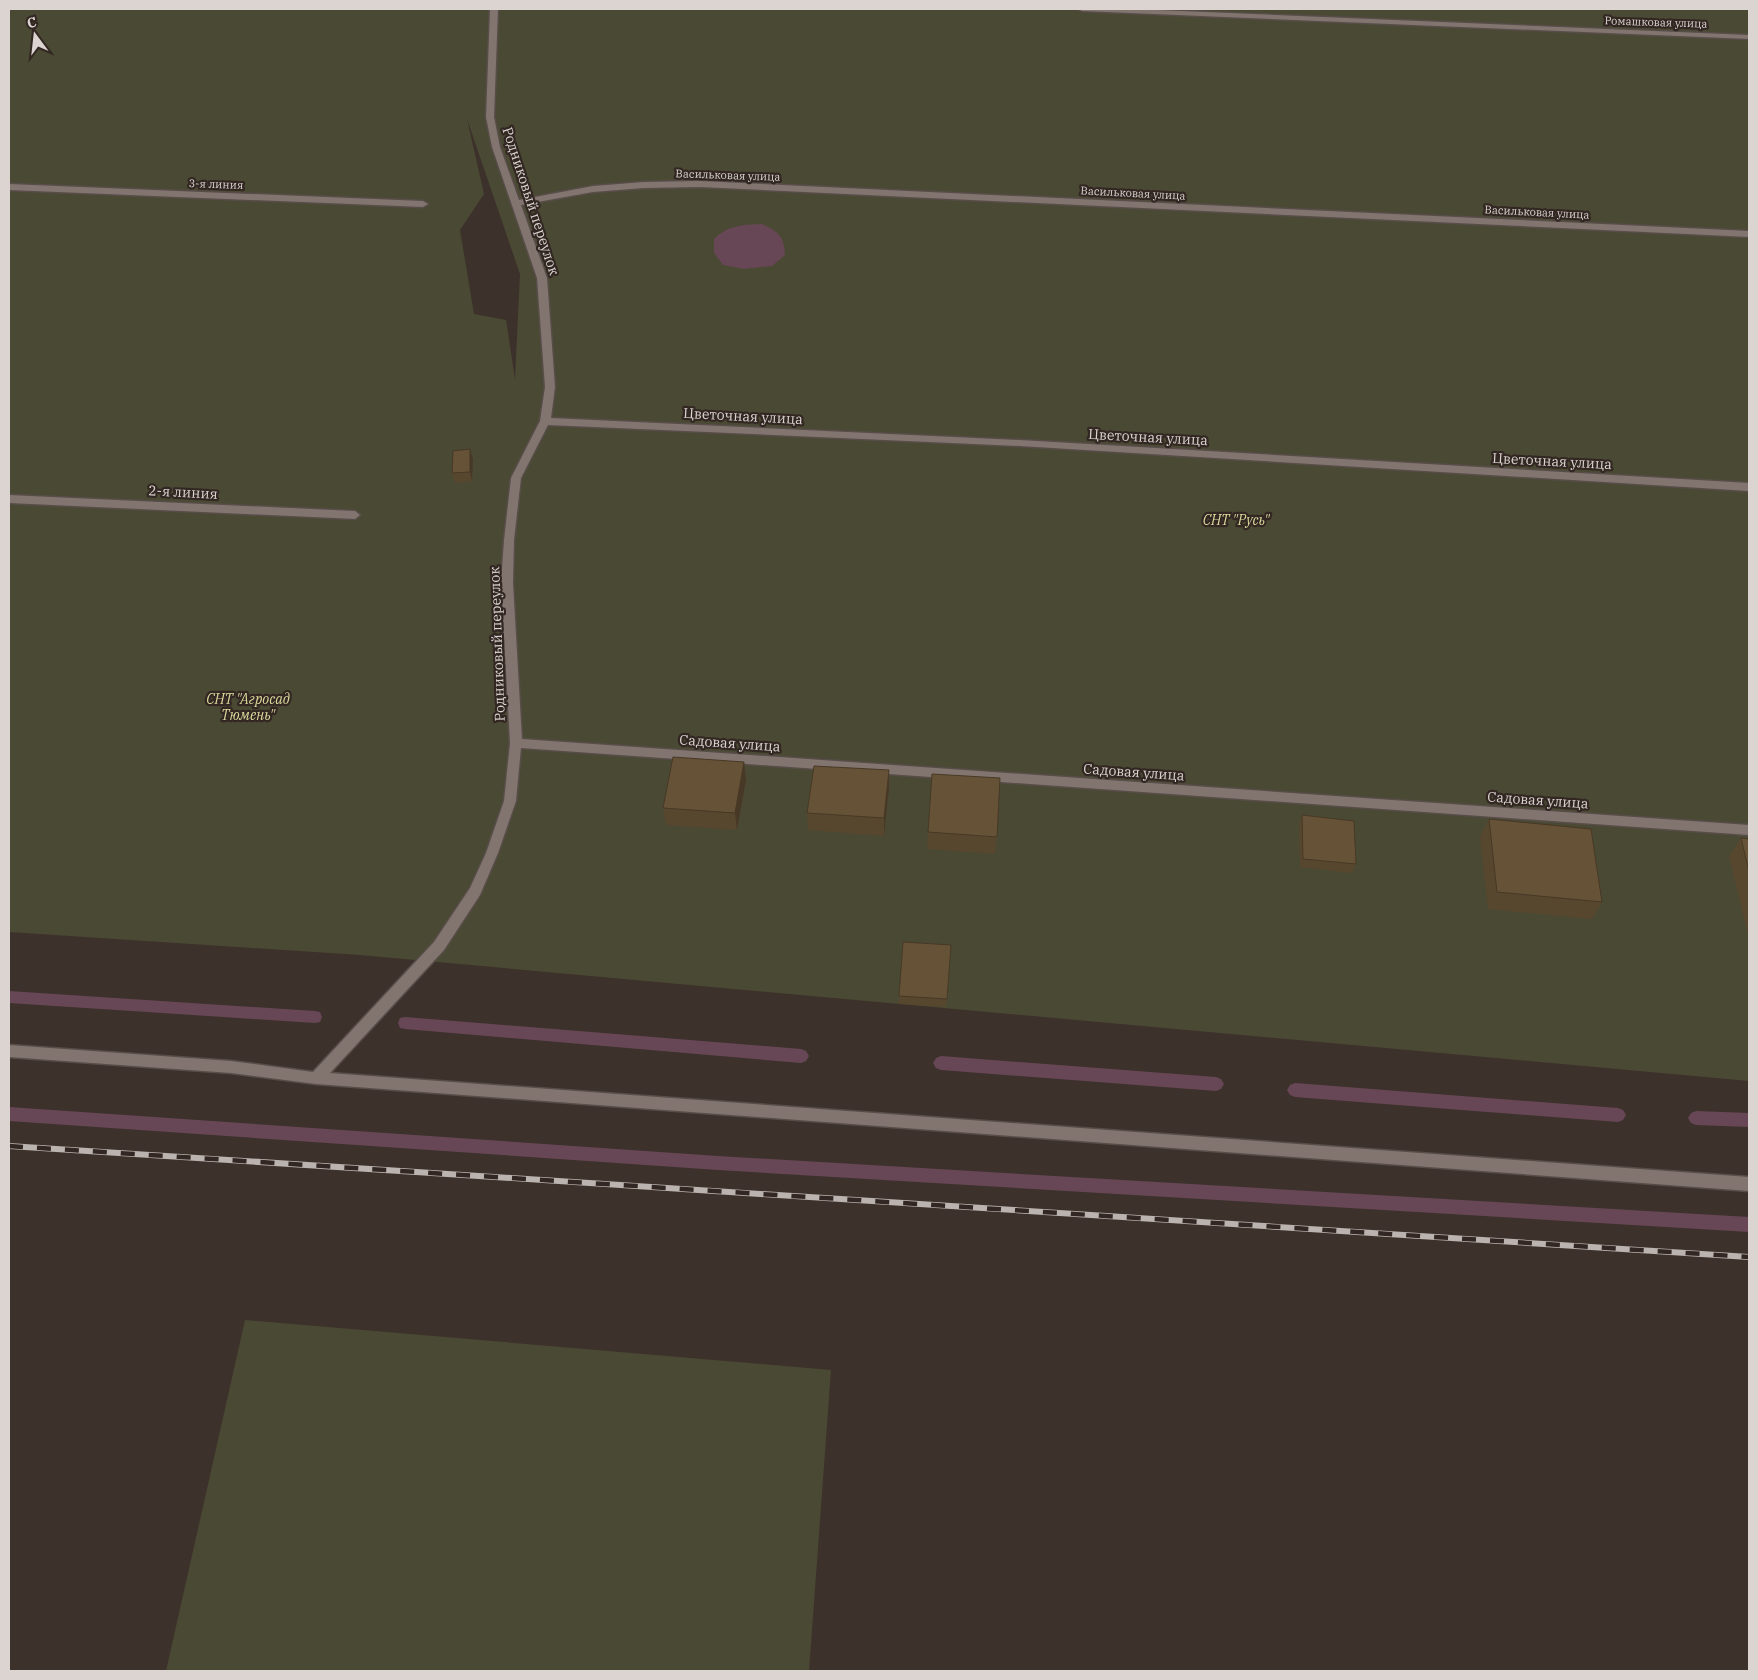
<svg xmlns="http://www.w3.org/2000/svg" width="1758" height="1680" font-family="'IBM Plex Serif',serif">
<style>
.green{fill:#4a4933;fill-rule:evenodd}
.water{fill:#674756}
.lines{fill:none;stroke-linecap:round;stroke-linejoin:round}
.stream{fill:#674756;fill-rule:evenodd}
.minor-casing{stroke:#574d49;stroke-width:3}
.minor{fill:#82746e;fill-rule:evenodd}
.rail-casing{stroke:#bbb3af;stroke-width:6}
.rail{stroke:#322722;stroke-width:4.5;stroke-dasharray:14;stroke-linecap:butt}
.wall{fill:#58472f}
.shaded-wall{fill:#473926}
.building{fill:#665237;stroke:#473926}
.labels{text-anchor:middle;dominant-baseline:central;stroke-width:4.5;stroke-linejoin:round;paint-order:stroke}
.far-street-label{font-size:11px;fill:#dbd4d0;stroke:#322722}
.street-label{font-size:14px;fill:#dbd4d0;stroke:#322722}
.park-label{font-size:14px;font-style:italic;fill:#dcd89c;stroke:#322722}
</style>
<rect width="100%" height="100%" fill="#3d312b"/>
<path class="green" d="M 9,9 L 1749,9 L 1749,1081 L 360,955 L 9,932 ZM 467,119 L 520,274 L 515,379 L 506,320 L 474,314 L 460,230 L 484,194 Z
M 245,1320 L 831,1370 L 809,1671 L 166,1671 Z"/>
<path class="water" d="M 762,224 C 779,232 784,236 785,255 L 772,266 L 744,269 L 723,265 L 714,253 L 714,239 C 728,225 742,225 762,224 Z"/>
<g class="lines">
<path class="stream" d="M 9,991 L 315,1011 L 320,1012 L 322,1017 L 320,1022 L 315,1023 L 9,1003 Z
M 405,1017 L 801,1049 L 806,1051 L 809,1056 L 806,1061 L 801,1063 L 405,1029 L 400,1028 L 398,1023 L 400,1018 Z
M 941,1056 L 1216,1077 L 1221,1079 L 1224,1084 L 1221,1089 L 1216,1091 L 941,1070 L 936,1068 L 933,1063 L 936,1058 Z
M 1295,1083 L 1618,1108 L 1623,1110 L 1626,1115 L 1623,1120 L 1618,1122 L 1295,1097 L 1290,1095 L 1287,1090 L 1290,1085 Z
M 9,1107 L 718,1156 L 1749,1217 L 1749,1232 L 718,1170 L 9,1121 Z
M 1696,1111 L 1749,1113 L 1749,1127 L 1696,1125 L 1691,1123 L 1688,1118 L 1691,1113 Z"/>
<g class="minor-casing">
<path id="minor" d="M 490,9 L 498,9 L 494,117 L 500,147 L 519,200 L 593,186 L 644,182 L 700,181 L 1749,231 L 1749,237 L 700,187 L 644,188 L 593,192 L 521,205 L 547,278 L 555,387 L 551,418 L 1020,440 L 1749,483 L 1749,491 L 1020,446 L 548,425 L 521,478 L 514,540 L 513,583 L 522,739 L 1749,825 L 1749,835 L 521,748 L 516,801 L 498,853 L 480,895 L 444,950 L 330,1073 L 1749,1177 L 1749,1191 L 316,1084 L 231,1073 L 9,1057 L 9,1045 L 231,1061 L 313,1072 L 434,942 L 470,888 L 486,853 L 504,801 L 510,743 L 501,583 L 504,540 L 511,478 L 540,421 L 545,387 L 537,278 L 492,147 L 486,117 Z
M 1078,9 L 1134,9 L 1749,35 L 1749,39 L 1082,11 Z
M 9,184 L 423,201 L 428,204 L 423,207 L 9,190 Z
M 9,495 L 355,511 L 360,515 L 355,519 L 9,503 Z"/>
</g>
<use href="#minor" class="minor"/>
<g class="rail-casing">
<path id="rail" d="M 9,1146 L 1749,1257"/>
</g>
<use href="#rail" class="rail"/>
</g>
<path class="wall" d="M 470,449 L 473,459 L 472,481 L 455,483 L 452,473 Z
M 744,762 L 746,780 L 737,830 L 666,825 L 663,808 Z
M 889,788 L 884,836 L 808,830 L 807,813 Z
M 1302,815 L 1356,864 L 1352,873 L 1300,867 L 1299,824 Z
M 1489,819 L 1602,902 L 1592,919 L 1488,909 L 1480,837 Z
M 928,832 L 997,837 L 995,854 L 927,849 Z
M 1741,838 L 1749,839 L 1749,935 L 1748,935 L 1729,856 Z
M 951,945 L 946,1007 L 899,1004 L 899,996 Z"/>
<path class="shaded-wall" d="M 470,449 L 473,459 L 472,481 L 470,472 Z
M 744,762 L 746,780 L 737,830 L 735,813 Z
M 889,770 L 889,788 L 884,836 L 884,818 Z"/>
<path class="building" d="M 470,449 L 470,472 L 452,473 L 453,451 Z
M 673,757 L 744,762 L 735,813 L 663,808 Z
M 814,766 L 889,770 L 884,818 L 807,813 Z
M 932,774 L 1000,778 L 997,837 L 928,832 Z
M 1302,815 L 1354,821 L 1356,864 L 1303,859 Z
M 1489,819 L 1591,829 L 1602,902 L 1497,892 Z
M 1741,838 L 1749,839 L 1749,871 Z
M 903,942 L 951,945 L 947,999 L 899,996 Z"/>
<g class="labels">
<g class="far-street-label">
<text transform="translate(1656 22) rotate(2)">Ромашковая улица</text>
<text transform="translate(728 175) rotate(2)">Васильковая улица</text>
<text transform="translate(216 184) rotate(2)">3-я линия</text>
<text transform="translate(1133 193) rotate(3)">Васильковая улица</text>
<text transform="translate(1537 212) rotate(3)">Васильковая улица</text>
</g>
<g class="street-label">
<text transform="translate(531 201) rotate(72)">Родниковый переулок</text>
<text transform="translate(743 416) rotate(3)">Цветочная улица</text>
<text transform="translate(1148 437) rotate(3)">Цветочная улица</text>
<text transform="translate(1552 461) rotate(3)">Цветочная улица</text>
<text transform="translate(183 492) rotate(3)">2-я линия</text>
<text transform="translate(497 644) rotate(-92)">Родниковый переулок</text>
<text transform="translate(730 743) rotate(4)">Садовая улица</text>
<text transform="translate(1134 772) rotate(4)">Садовая улица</text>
<text transform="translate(1538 800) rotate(4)">Садовая улица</text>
</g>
<g class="park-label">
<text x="1236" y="520">СНТ "Русь"</text>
<text x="248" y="699">СНТ "Агросад<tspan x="248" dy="16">Тюмень"</tspan></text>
</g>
</g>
<rect width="1758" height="1680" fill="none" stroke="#dbd4d0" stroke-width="20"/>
<g transform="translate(35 35) rotate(345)" stroke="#322722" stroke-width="4" paint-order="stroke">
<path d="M0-4L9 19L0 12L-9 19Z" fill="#dbd4d0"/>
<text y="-8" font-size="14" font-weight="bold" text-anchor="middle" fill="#dbd4d0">С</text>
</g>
</svg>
